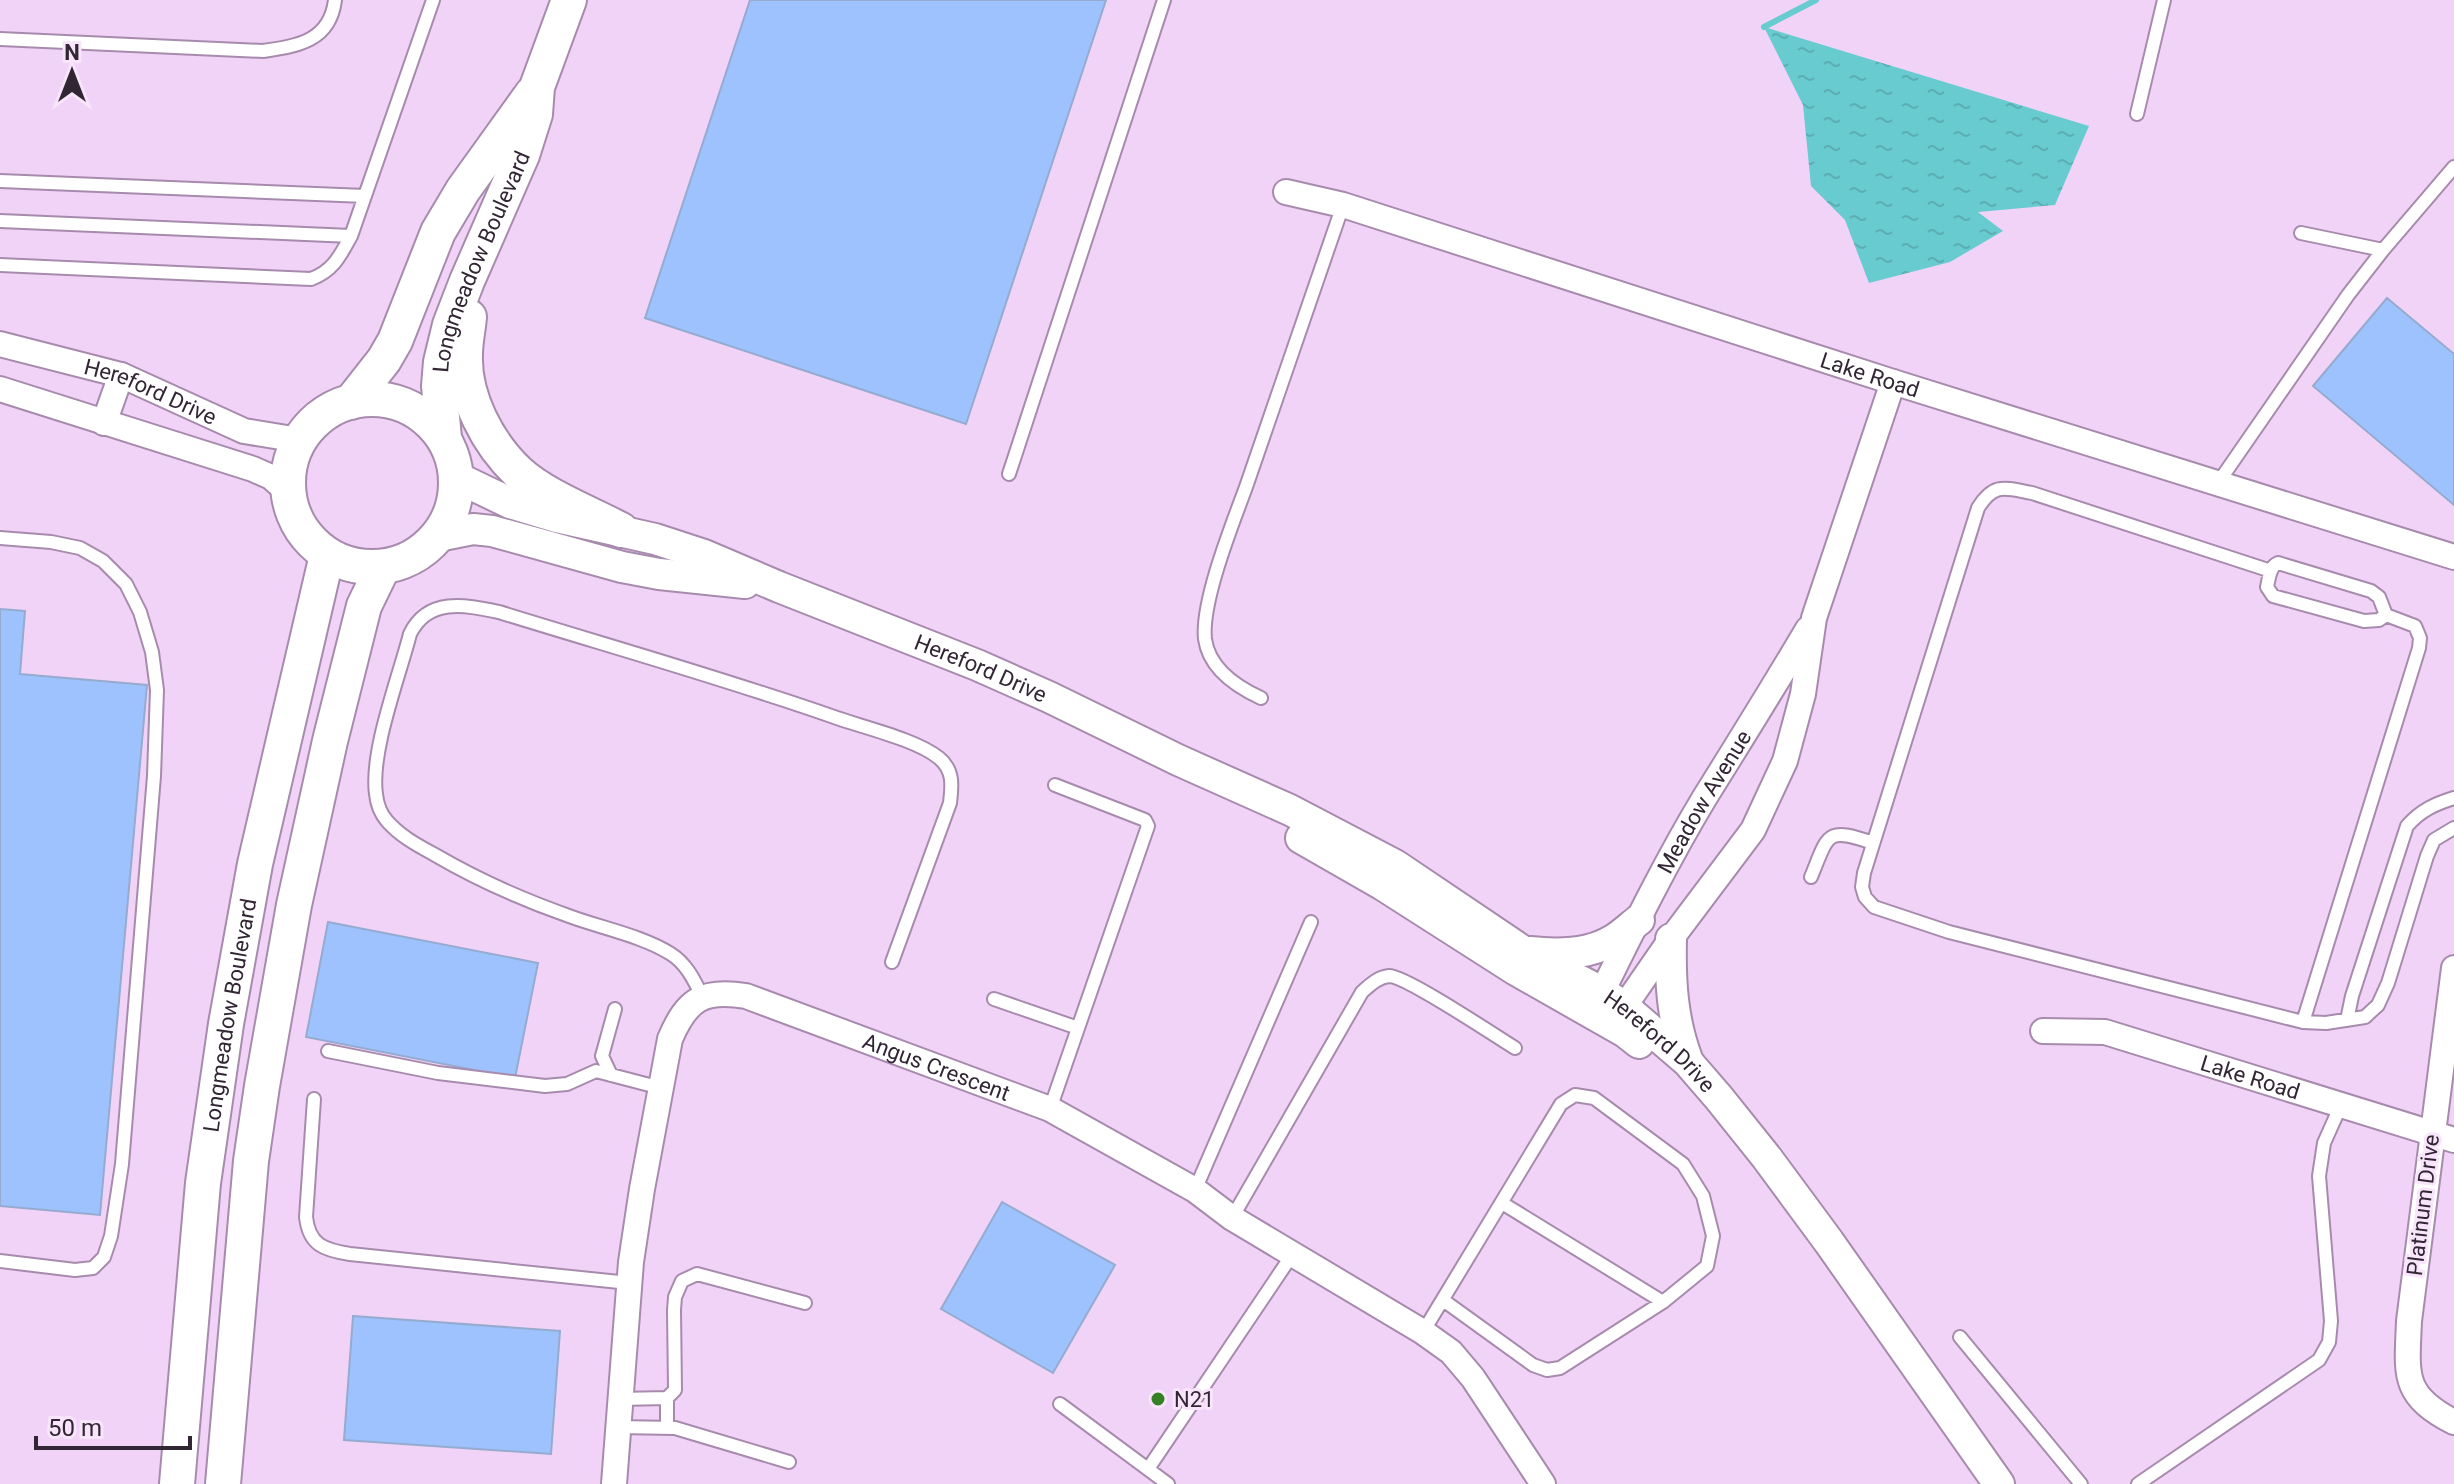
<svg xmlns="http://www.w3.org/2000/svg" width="2454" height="1484" font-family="Roboto,sans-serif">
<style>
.water{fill:url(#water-ripples)}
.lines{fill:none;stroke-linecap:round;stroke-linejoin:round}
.stream{stroke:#68cbd0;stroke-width:6}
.building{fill:#9ec2fd;stroke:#95abd0;stroke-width:2}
.service-casing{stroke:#a78bad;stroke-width:16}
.minor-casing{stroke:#a78bad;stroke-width:28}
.tertiary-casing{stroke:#a78bad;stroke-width:34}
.secondary-casing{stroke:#a78bad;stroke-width:38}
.service{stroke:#fff;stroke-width:12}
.minor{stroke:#fff;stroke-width:24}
.tertiary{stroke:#fff;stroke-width:30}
.secondary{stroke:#fff;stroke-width:34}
.poi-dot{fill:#368026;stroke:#f8e5fc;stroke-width:3}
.labels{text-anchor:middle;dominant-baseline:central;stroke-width:6;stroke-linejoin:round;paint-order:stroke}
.street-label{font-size:22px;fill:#322634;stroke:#f8e5fc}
.poi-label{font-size:22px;fill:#322634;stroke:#f8e5fc;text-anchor:start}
</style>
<defs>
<pattern id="water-ripples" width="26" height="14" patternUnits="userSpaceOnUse" patternTransform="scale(2)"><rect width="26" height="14" fill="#68cbd0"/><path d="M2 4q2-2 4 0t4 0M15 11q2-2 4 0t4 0" fill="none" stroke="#5baeb3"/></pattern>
</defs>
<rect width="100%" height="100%" fill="#f2d3f8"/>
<path class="water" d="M 1764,27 L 2089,126 L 2055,205 L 1978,212 L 2003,231 L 1950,262 L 1869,283 L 1845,220 L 1811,186 L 1803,105 Z"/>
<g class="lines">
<path class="stream" d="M 1764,27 L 1816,0"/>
</g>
<path class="building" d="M 750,0 L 1106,0 L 966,424 L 645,318 Z
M 2387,298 L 2454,354 L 2454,505 L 2313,386 Z
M 0,609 L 25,611 L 20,674 L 147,685 L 100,1215 L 0,1206 Z
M 328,922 L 538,963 L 515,1078 L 306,1037 Z
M 1002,1202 L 1115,1265 L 1053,1373 L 941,1309 Z
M 353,1316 L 560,1331 L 551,1454 L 344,1440 Z"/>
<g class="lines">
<g class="service-casing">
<path id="service" d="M 0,39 L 263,51 C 298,46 330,41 335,0
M 2137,114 L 2164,0
M 0,181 L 365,196
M 0,221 L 351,236
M 2383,250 L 2454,167
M 0,265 L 311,279 C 333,271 340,256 351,236 L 433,0
M 1009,474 L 1164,0
M 2218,483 L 2348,295 L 2383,250 L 2301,233
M 0,538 L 51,542 L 80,548 L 103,561 L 126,584 L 140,612 L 152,652 L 157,690 L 154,776 L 122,1164 L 111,1236 L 104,1257 L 93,1268 L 75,1270 L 0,1261
M 2278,563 L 2371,591 L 2379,597 L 2386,615 L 2379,620 L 2364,621 L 2273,596 L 2267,587 C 2269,579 2269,567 2278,563 Z
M 2271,571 L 2032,493 C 2005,488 1994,482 1978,508 L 1864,873 L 1862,887 L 1865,897 L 1874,907 L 1949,932 L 2303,1022 L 2326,1023 L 2365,1017 L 2378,1005 L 2388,983 L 2427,856 L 2434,840 L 2454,828
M 1261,698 C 1237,687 1209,668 1205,639 C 1201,602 1232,525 1246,487 C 1278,393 1310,299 1343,205
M 1811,877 C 1829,833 1826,827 1873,843
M 703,998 C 695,982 687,964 671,954 C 643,936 601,928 569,916 C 521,899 480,881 437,856 C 419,846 401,837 387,821 C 380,813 377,804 376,794 C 370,752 399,677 410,634 C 428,597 465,605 499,612 C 612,647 726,679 837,718 C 866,728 917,740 939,758 C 954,770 952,786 950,803 L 892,962
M 994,999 L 1078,1028
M 2347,1020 L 2352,996 L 2407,826 C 2421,810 2435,804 2454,798
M 2303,1022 L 2419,648 L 2420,638 L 2415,626 L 2386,615
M 328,1051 L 438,1073 L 545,1086 L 567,1084 L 596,1071 L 661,1088
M 611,1075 L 602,1056 L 615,1009
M 314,1099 L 306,1217 C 309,1245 324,1250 350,1254 L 629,1283
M 1050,1109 L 1148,826 L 1145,820 L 1055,785
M 1195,1190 L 1311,922
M 1502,1203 L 1663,1302
M 1232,1218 L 1362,992 C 1370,985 1378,977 1389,976 C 1406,976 1494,1035 1515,1048
M 1423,1332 L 1561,1104 L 1575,1095 L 1594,1098 L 1683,1164 L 1703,1196 L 1713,1236 L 1707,1266 L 1663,1302 L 1560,1368 L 1547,1370 L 1533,1365 L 1443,1300
M 1960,1337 L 2081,1484
M 619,1399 L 667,1398
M 1060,1404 L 1168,1484
M 617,1427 L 675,1428 L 789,1462
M 667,1427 L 667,1398 L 675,1390 L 674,1310 L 675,1297 L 682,1281 L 697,1274 L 805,1303
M 1148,1469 L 1292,1255
M 2138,1484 L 2319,1360 L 2329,1342 L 2331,1321 L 2319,1176 L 2324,1143 L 2341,1105"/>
</g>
<g class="minor-casing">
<g id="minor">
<path id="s1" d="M 1286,192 L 1343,205 L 1893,382 L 2454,557"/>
<path id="s2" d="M 0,344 L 121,375 L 244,431 L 299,440"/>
<path d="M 0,389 L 253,469 L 271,477 L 288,492"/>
<path d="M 104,423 L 121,375"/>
<path d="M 2454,968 L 2409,1321 C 2407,1374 2401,1395 2454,1422"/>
<path id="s3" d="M 1602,992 C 1634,927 1667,860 1705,797 C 1740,741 1774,686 1808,629"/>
<path d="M 1624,1007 L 1671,939 L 1753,830 L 1785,761 L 1803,694 L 1814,618 L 1893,382"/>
<path id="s4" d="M 2043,1031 L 2105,1032 L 2454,1140"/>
<path id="s5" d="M 614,1484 L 631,1262 L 642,1189 L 670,1039 C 687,999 703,989 746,996 L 1050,1109 L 1195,1190 L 1232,1218 L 1423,1332 L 1451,1352 L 1473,1378 L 1543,1484"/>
</g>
</g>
<g class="tertiary-casing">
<g id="tertiary">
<path id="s6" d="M 456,477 L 510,503 L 557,517 L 655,539 L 704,555 L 779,587 L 977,665 L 1049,697 L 1178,760 L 1290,810 L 1395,865 L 1524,952 L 1602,992 L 1624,1007 L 1687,1061 L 1719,1098 L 1767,1158 L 1829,1242 L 1999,1484"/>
<path d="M 438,536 L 473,529 L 492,531 L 622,567 L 659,574 L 745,583"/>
<path d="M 1301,838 L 1383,885 L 1516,970 L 1625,1032 L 1639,1043"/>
<path d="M 1671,939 C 1670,981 1672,1019 1687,1059"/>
<path d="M 1530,952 C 1557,955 1589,955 1613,940 C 1622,935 1631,926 1639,920"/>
</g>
</g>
<g class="secondary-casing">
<g id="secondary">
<path d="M 469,317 C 468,329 465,342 465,354 C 463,397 488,444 519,473 C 544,496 591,514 621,530"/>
<circle cx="372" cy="483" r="84"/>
<path d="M 351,402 L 384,360 L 395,341 L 438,232 L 463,190 L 532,94"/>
<path id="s7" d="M 444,438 L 439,386 L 441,362 L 450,325 L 467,281 L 522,155 L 535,114 L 537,87 L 569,0"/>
<path id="s8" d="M 177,1484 L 203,1183 L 226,1024 L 255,864 L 327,555"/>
<path d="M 223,1484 L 251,1161 L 262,1086 L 294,905 L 330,741 L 364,606 L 383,567"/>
</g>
</g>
<use href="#service" class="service"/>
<use href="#minor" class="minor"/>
<use href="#tertiary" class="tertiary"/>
<use href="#secondary" class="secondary"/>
</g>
<circle class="poi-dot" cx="1158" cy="1399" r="8"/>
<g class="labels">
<g class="street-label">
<text stroke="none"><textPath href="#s7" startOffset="184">Longmeadow Boulevard</textPath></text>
<text stroke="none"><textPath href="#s1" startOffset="612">Lake Road</textPath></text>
<text stroke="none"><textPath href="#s2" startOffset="158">Hereford Drive</textPath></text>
<text stroke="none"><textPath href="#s6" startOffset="560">Hereford Drive</textPath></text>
<text stroke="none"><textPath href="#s3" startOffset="216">Meadow Avenue</textPath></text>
<text stroke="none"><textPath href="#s8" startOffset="472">Longmeadow Boulevard</textPath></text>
<text stroke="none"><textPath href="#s6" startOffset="1338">Hereford Drive</textPath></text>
<text stroke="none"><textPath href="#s5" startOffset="750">Angus Crescent</textPath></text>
<text stroke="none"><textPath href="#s4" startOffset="214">Lake Road</textPath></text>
<text transform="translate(2423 1205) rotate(-83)">Platinum Drive</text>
</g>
<g class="poi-label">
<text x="1174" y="1399">N21</text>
</g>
</g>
<g transform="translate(72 72)" stroke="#f8e5fc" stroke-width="6" paint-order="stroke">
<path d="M0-6L14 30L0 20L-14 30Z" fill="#322634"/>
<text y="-12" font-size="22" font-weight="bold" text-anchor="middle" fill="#322634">N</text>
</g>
<path d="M36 1436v12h154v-12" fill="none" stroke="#322634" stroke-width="4"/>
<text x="48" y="1436" font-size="24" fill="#322634" stroke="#f8e5fc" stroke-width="6" paint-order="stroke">50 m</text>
</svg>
